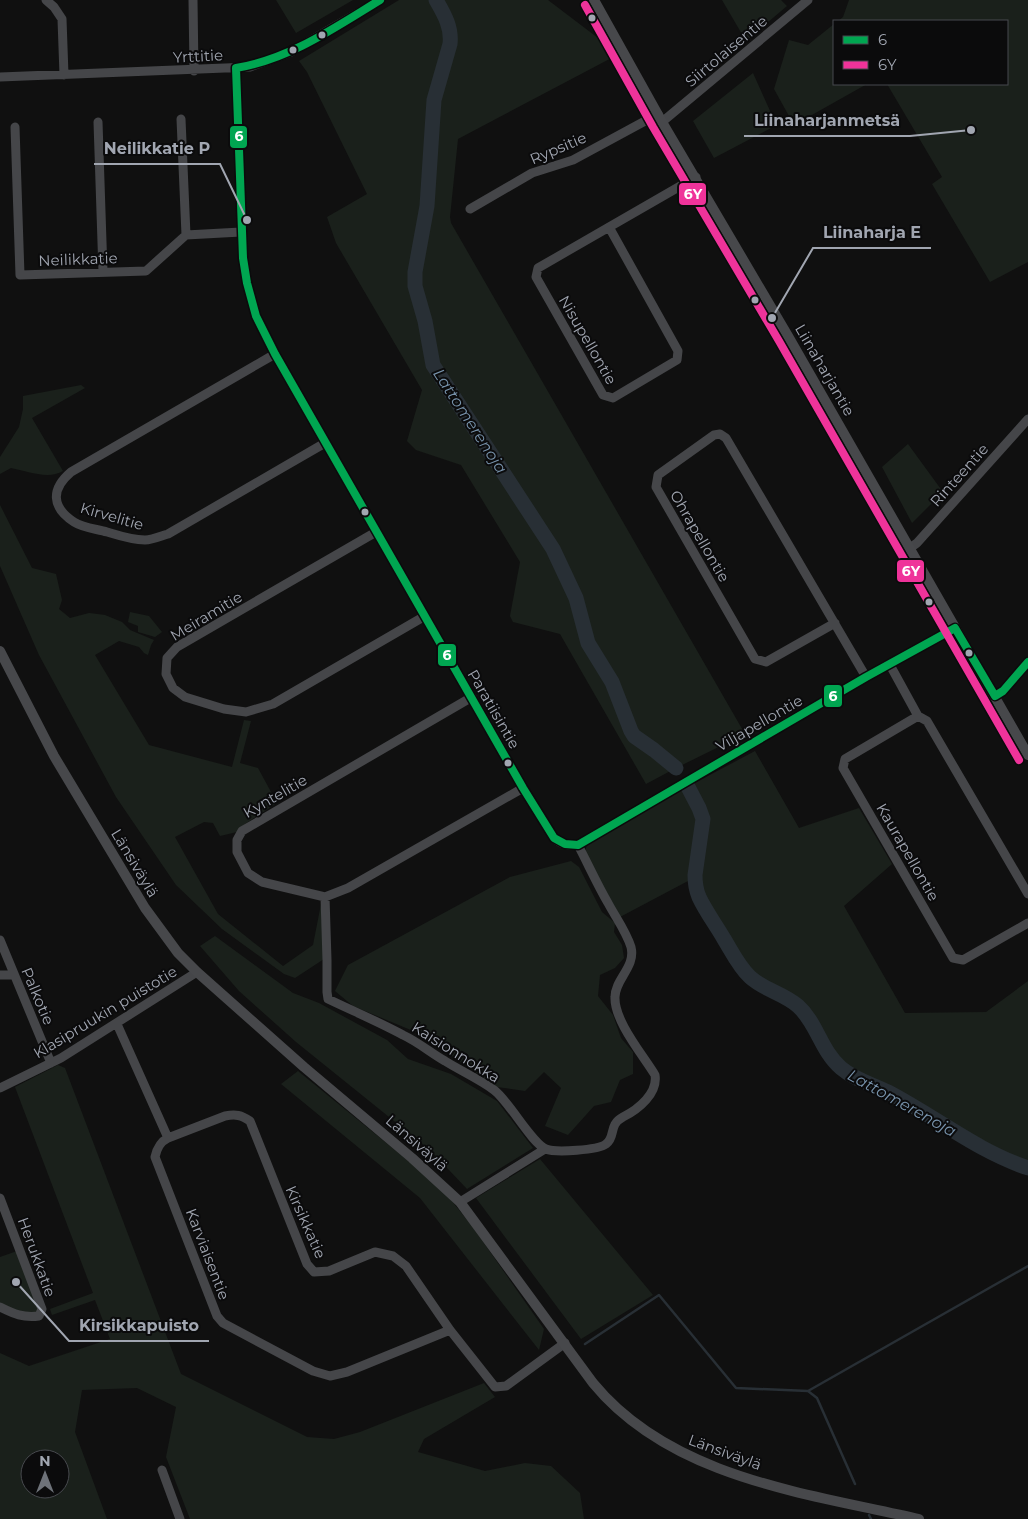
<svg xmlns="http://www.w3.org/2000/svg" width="1028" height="1519" font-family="Montserrat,sans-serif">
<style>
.green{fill:#1a201b;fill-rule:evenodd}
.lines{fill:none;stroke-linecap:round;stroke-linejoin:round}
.stream{stroke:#282f35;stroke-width:2.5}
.river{stroke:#282f35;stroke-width:15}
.minor{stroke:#454649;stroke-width:9}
.major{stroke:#47484b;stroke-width:10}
.bus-1-casing{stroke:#0b0b0c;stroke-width:11}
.bus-2-casing{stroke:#0b0b0c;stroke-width:11}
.bus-1{stroke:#00a651;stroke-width:8}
.bus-2{stroke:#ef339a;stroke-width:8}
.bus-dot{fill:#a1a6b1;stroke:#0b0b0c;stroke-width:2}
.labels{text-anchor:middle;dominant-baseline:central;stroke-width:4;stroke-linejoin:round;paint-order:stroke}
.street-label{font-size:15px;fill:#a1a6b1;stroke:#0b0b0c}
.water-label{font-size:16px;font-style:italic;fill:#7893ac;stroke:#0b0b0c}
.leader{fill:none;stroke:#a1a6b1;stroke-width:2}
.callout-dot{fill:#a1a6b1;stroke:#0b0b0c;stroke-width:2}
.callout-label{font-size:16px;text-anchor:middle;font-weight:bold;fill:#a1a6b1;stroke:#0b0b0c;stroke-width:4;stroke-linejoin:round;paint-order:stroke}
.line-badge{stroke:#0b0b0c;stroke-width:2}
.badge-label{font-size:14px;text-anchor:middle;font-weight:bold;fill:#fff}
</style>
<rect width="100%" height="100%" fill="#101010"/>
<path class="green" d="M 276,0 L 353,0 L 296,33 Z
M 399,0 L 435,0 L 437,2 L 436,0 L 548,0 L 619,54 L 458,139 L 450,217 L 451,223 L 745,734 L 676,768 L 646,784 L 560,634 L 513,622 L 510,616 L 520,562 L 461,465 L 416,450 L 407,441 L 422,390 L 336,243 L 327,217 L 367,194 L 307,72 L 299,61 Z
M 722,0 L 781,0 L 787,6 L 746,41 Z
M 849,0 L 1028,0 L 1028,262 L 990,282 L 932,184 L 942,177 L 887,84 L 1007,84 L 1007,21 L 838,21 L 843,17 Z
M 834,24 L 834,84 L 867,84 L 794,125 L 774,89 L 789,40 L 808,45 Z
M 753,73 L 775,122 L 773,127 L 714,158 L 693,121 Z
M 81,385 L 85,388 L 32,418 L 63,471 C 48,480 27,471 11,468 L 0,474 L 0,457 L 19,427 L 23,409 L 23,396 Z
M 908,444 L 943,492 L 912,523 L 882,467 Z
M 0,505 L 32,568 L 56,574 L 62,600 L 59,609 L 70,618 L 89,613 L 105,615 L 122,622 L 130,630 L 154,640 L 151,645 L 148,655 L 144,653 L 139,647 L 119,641 L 95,655 L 149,745 L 232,767 L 244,720 L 251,721 L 240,763 L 258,768 L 277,803 L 245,824 L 237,832 L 220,836 L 213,823 L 204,822 L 175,837 L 218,914 L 283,966 L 313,945 L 321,904 L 324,959 L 295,978 L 284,974 L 222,929 L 176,885 L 116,797 L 39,655 L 0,566 Z
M 130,612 L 149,616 L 162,632 L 155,637 L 138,632 L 138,626 L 128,622 Z
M 755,751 L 799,828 L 859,808 L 892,864 L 844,906 L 905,1013 L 986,1012 L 1028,981 L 1028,1164 L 998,1152 L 883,1084 L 859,1075 L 839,1061 L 825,1042 L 807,1009 L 792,996 L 760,981 L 744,965 L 700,889 C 696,866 710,842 705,818 C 703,806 697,796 691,785 Z
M 683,789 L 695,810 L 698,820 L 688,881 L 620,917 L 585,853 L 587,844 Z
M 571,861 L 579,867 L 602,912 L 615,923 L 614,932 L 622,945 L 624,958 L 615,968 L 600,975 L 598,996 L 613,1015 L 621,1038 L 633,1052 L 633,1074 L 620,1080 L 611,1102 L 594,1106 L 568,1135 L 545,1126 L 561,1088 L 544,1072 L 525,1091 L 497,1087 L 418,1033 L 353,1006 L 335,991 L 348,965 L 510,877 Z
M 215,936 L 293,993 L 319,1003 L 387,1040 L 408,1059 L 451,1074 L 497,1101 L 533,1148 L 467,1189 L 430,1150 L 296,1042 L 239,991 L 200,946 Z
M 58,1065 L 65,1068 L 181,1374 L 307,1437 L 334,1439 L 360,1432 L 484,1383 L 495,1397 L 424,1439 L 418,1452 L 485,1471 L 525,1463 L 551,1466 L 580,1493 L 584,1519 L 190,1519 L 166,1457 L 176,1407 L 137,1388 L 82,1390 L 75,1432 L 107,1519 L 0,1519 L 0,1353 L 29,1366 L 110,1339 L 95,1300 L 52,1315 L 50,1309 L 93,1293 L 15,1087 ZM 30,1459 L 60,1459 L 60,1489 L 30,1489 Z
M 298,1071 L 422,1172 L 451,1200 L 472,1226 L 544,1329 L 539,1350 L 420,1198 L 281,1084 Z
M 540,1159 L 653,1295 L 581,1339 L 476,1198 Z
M 20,1250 L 42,1309 L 39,1316 L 0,1307 L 0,1257 Z"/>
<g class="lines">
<path class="stream" d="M 585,1344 L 659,1295 L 736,1388 L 808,1391 L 817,1398 L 855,1484
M 808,1391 L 1028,1266
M 869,1515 L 871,1519"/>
<path class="river" d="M 436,0 C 444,14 452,27 450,44 L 434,100 L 427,206 L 415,272 L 415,286 L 425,321 L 433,365 L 553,549 L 576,598 L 588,643 L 612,682 L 631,731 L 634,736 L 654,750 L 676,768
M 688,787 L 699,808 L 703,819 L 695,875 C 695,883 696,890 699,897 C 706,912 716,925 724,939 C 732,952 739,967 750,977 C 764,990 783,993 798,1006 C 817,1023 821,1051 841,1068 C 855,1080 872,1084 888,1092 C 936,1117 977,1151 1028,1168"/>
<path class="minor" d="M 46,0 L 54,7 L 62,19 L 64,75
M 193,0 L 194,71
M 236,68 L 243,258 L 247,283 L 256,316 L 275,354 L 523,788 L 554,838 C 562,845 568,846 578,845 L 866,677 L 955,628
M 0,77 L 250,67 L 291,52 L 380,0
M 181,119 L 186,235
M 98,122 L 103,272
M 662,122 L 808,0
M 15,127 L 20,275 L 146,271 L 186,235 L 241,232
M 470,209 L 532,173 L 573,160 L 658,114
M 609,227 L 678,351 L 677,360 L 613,398 L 603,395 L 536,277 L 538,268 L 696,177
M 275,354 L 71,472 C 51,489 51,507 74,522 C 83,528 97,529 107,532 C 120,536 132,540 145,540 C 153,540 161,536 168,534 L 325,443
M 376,532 L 177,647 L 167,658 L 166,674 L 173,688 L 185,697 L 224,709 L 246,712 L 273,704 L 425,616
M 910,548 L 917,543 L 1028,419
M 835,623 L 766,662 L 755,659 L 656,487 L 658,475 L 714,435 L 720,434 L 726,438 L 866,677
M 890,665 L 918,716 L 845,759 L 843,768 L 953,958 L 963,960 L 1028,923
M 995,696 L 1003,691 L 1028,662
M 472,697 L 242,831 L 237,840 L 237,852 L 248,873 L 262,882 L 325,897 L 348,888 L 523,788
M 918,716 L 927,721 L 1028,894
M 325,897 L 327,960 L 327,992 L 328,999 C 353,1011 379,1022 403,1035 C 418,1042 431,1053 445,1061 C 461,1071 479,1079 494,1090 C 509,1101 532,1144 546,1149 C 556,1153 598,1150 606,1144 C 616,1137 608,1125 623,1117 C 639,1109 658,1093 655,1075 C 643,1055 614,1021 615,997 C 615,979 636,967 631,947 C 626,931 616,918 608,903 C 597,884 588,864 578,845
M 0,940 L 51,1063
M 0,975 L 14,975
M 117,1024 L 168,1138
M 0,1088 L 61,1058 L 197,972
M 0,1198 L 42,1309 L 39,1316 C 23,1318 14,1314 0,1307
M 460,1202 L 545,1149
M 450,1330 L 347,1372 L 330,1376 L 313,1371 L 223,1323 L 217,1316 L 155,1157 C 157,1148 160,1142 168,1138 L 225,1116 C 236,1114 241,1115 250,1121 L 307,1264 L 314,1272 L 329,1271 L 375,1252 L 393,1256 L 406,1266 L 450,1330 L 495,1387 L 506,1386 L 565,1343
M 162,1470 L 180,1519"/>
<path class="major" d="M 594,0 L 662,122 L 788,336 L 1028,755
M 0,651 L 54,756 L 145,908 L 178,953 L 197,972 L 304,1067 L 412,1158 L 460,1202 L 593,1383 C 671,1478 806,1493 919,1519"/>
<g class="bus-1-casing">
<path id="bus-1" d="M 380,0 C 334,28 290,59 236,68 L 243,258 L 247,283 L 256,316 L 275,354 L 523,788 L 554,838 L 565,844 L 578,845 L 866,677 L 955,628 L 995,696 L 1003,691 L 1028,662"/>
</g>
<g class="bus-2-casing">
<path id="bus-2" d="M 585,5 L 653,127 L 779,341 L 1019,760"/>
</g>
<use href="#bus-1" class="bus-1"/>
<use href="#bus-2" class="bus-2"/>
</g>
<g class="bus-dot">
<circle cx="592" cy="18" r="4.5"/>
<circle cx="322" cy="35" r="4.5"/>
<circle cx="293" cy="50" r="4.5"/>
<circle cx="755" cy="300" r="4.5"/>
<circle cx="365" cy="512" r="4.5"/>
<circle cx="929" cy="602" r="4.5"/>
<circle cx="969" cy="653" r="4.5"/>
<circle cx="508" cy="763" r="4.5"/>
</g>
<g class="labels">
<g class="street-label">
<text transform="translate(726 51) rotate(-40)">Siirtolaisentie</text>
<text transform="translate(198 56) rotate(-3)">Yrttitie</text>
<text transform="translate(558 148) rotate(-23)">Rypsitie</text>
<text transform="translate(78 259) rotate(-2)">Neilikkatie</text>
<text transform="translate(588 340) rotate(60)">Nisupellontie</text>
<text transform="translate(825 370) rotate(60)">Liinaharjantie</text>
<text transform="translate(959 475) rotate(-48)">Rinteentie</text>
<text transform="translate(112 516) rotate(16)">Kirvelitie</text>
<text transform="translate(700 536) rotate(60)">Ohrapellontie</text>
<text transform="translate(206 616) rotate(-31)">Meiramitie</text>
<text transform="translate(494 709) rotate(60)">Paratiisintie</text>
<text transform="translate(759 723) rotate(-30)">Viljapellontie</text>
<text transform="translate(275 796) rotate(-30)">Kyntelitie</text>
<text transform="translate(908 852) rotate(60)">Kaurapellontie</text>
<text transform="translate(135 863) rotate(59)">Länsiväylä</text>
<text transform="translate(38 996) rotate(67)">Palkotie</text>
<text transform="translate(105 1012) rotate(-31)">Klasipruukin puistotie</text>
<text transform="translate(456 1052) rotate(32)">Kaisionnokka</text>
<text transform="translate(417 1143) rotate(41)">Länsiväylä</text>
<text transform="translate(306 1222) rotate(66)">Kirsikkatie</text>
<text transform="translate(208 1254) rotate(69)">Karviaisentie</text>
<text transform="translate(37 1257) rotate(70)">Herukkatie</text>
<text transform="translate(725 1452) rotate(20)">Länsiväylä</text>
</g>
<g class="water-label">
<text transform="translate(470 421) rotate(57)">Lattomerenoja</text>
<text transform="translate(902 1103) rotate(29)">Lattomerenoja</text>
</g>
</g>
<path class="leader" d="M971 130L910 136H744M247 220L220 164H94M772 318L813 248H931M16 1282L69 1341H209"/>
<g class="callout-dot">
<circle cx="971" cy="130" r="5"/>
<circle cx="247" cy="220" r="5"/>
<circle cx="772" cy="318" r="5"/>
<circle cx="16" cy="1282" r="5"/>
</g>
<g class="callout-label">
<text x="827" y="126">Liinaharjanmetsä</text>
<text x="157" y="154">Neilikkatie P</text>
<text x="872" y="238">Liinaharja E</text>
<text x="139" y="1331">Kirsikkapuisto</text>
</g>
<g class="line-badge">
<rect x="229" y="125" width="19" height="24" rx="5" fill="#00a651"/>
<rect x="678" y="182" width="29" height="24" rx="5" fill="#ef339a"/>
<rect x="896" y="559" width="29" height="24" rx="5" fill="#ef339a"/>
<rect x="437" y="643" width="20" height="24" rx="5" fill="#00a651"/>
<rect x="823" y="684" width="20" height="24" rx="5" fill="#00a651"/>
</g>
<g class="badge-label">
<text x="239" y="141">6</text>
<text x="693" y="199">6Y</text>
<text x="911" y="576">6Y</text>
<text x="447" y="660">6</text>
<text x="833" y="701">6</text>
</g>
<rect x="833" y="20" width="175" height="65" fill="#0b0b0c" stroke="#47494e"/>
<rect x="843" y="36" width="25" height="8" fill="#00a651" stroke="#47494e"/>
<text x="878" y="45" font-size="15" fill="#a1a6b1">6</text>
<rect x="843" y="61" width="25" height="8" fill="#ef339a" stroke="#47494e"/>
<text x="878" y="70" font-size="15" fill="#a1a6b1">6Y</text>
<g transform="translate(45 1474)"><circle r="24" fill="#0b0b0c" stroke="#47494e"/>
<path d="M0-4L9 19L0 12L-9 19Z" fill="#6e7279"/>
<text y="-8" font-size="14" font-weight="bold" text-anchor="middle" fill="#a1a6b1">N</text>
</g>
</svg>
